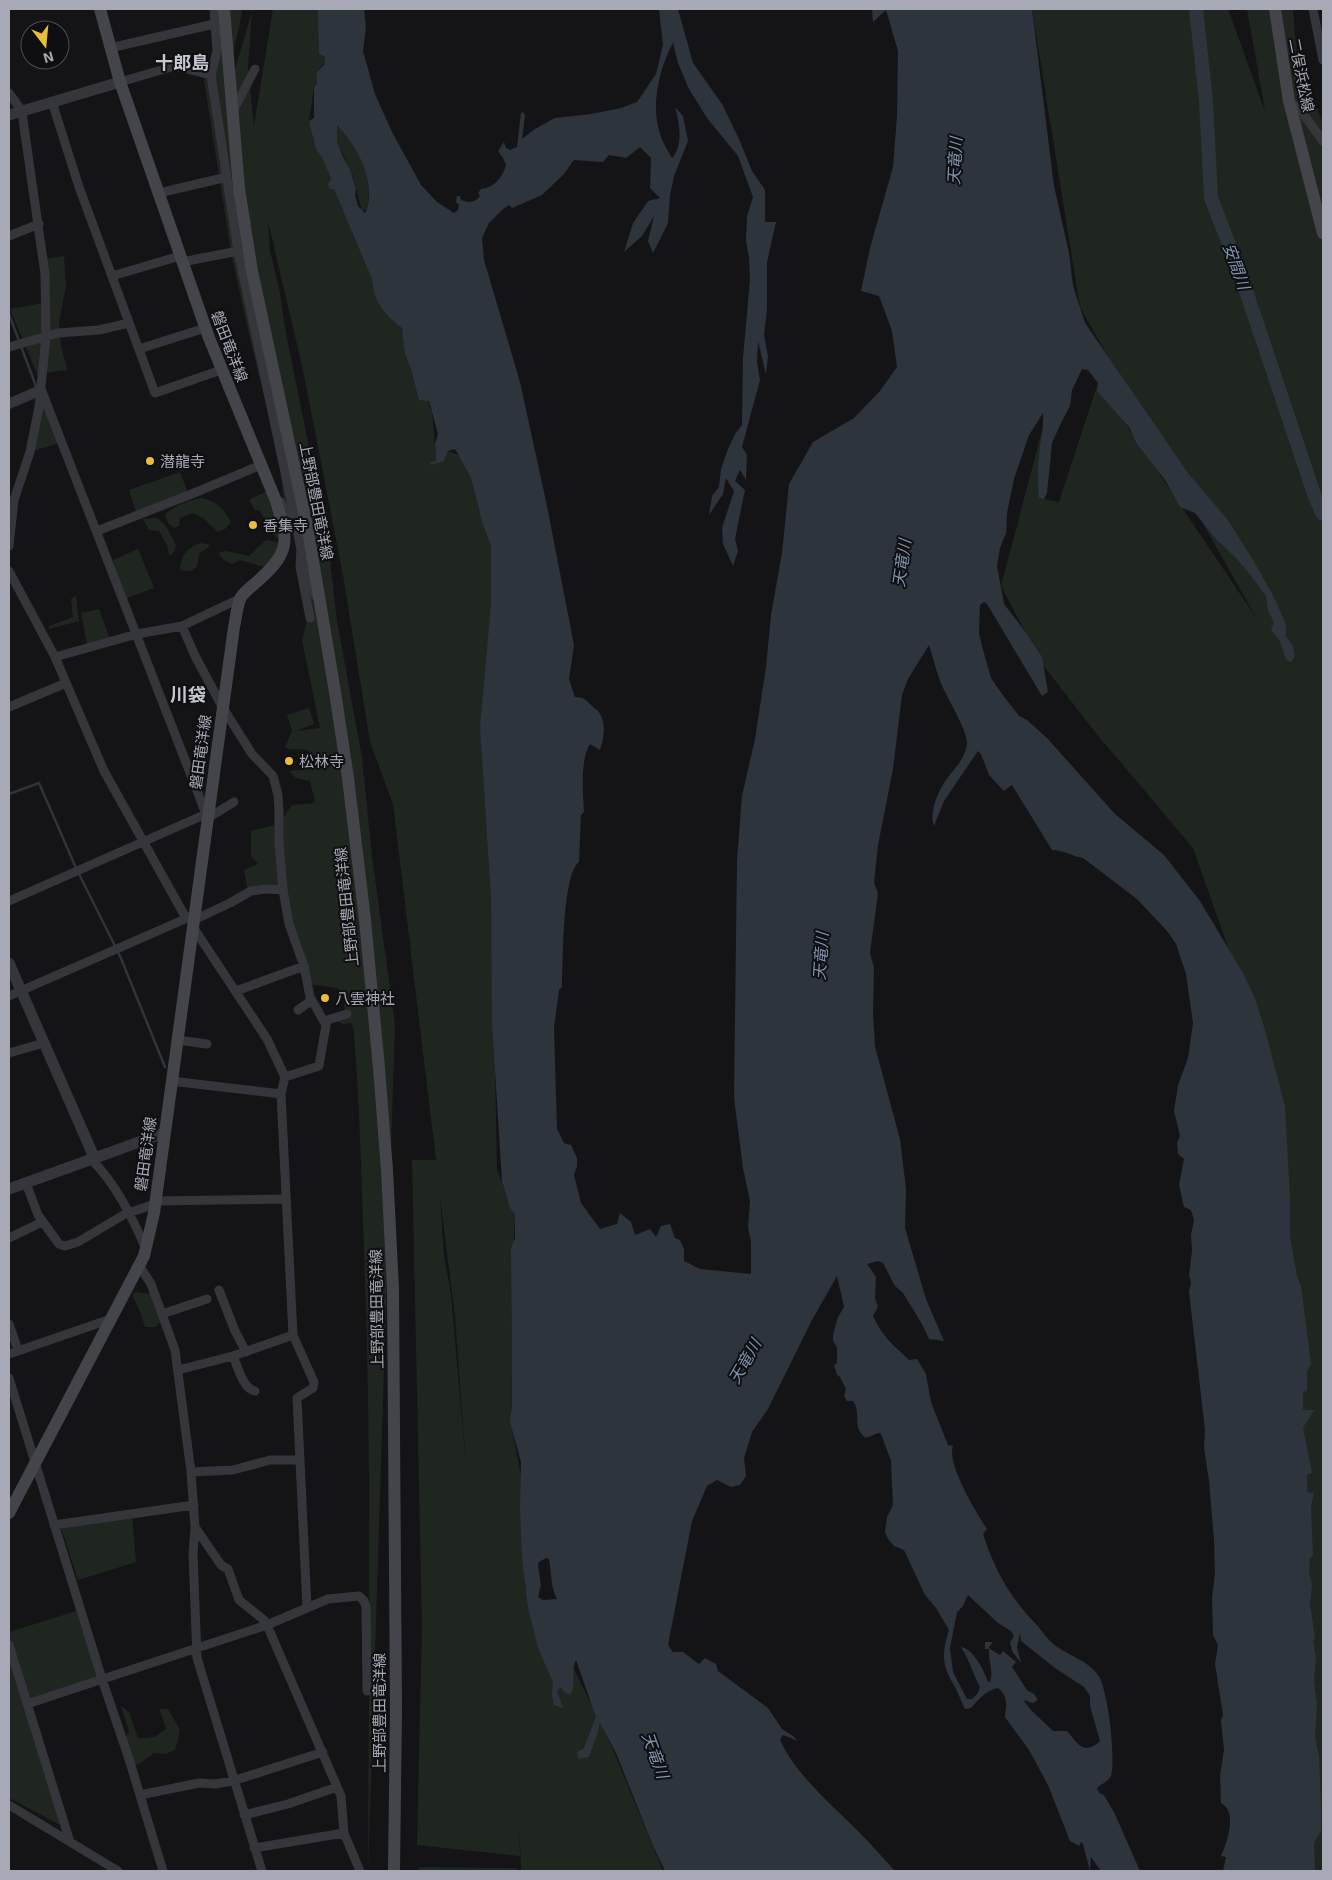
<svg xmlns="http://www.w3.org/2000/svg" width="1332" height="1880" font-family="'Exo 2','Noto Sans JP',sans-serif">
<style>
.green{fill:#1f2620;fill-rule:evenodd}
.water{fill:#2d343b;fill-rule:evenodd}
.lines{fill:none;stroke-linecap:round;stroke-linejoin:round}
.stream{stroke:#2d343b;stroke-width:2.5}
.river{stroke:#2d343b;stroke-width:14}
.minor{stroke:#35363b;stroke-width:9}
.tertiary{stroke:#35363b;stroke-width:11}
.secondary{stroke:#43454b;stroke-width:12}
.poi-dot{fill:#eabc38;stroke:#0f0f11;stroke-width:2}
.labels{text-anchor:middle;dominant-baseline:central;stroke-width:4;stroke-linejoin:round;paint-order:stroke}
.street-label{font-size:15px;fill:#a7aab6;stroke:#0f0f11}
.poi-label{font-size:15px;fill:#a7aab6;stroke:#0f0f11;text-anchor:start}
.water-label{font-size:16px;font-style:italic;fill:#7f95af;stroke:#0f0f11}
.quarter-label{font-size:18px;font-weight:bold;fill:#c7c9d2;stroke:#0f0f11}
</style>
<rect width="100%" height="100%" fill="#141416"/>
<path class="green" d="M 224,9 L 242,9 C 241,29 228,57 233,76 L 252,12 L 248,67 L 254,126 L 273,9 L 322,9 L 319,54 L 326,57 L 325,63 L 316,73 L 317,84 L 314,87 L 309,121 L 341,206 L 402,328 L 432,413 L 436,461 L 444,461 L 448,451 L 459,455 L 471,478 L 483,525 L 491,546 L 491,617 L 481,740 L 492,922 L 497,1170 L 515,1214 L 511,1289 L 512,1429 L 521,1476 L 525,1589 L 573,1667 L 611,1745 L 663,1871 L 521,1871 L 519,1819 L 520,1856 L 417,1845 L 422,1626 L 412,1160 L 436,1160 L 393,804 L 370,742 L 343,575 L 303,370 L 268,221 L 270,251 L 279,288 L 286,333 L 314,472 L 325,516 L 337,621 L 362,758 L 372,856 L 395,1025 L 368,1871 C 369,1664 372,1457 364,1250 C 361,1175 360,1100 353,1025 L 352,1027 L 351,1023 L 343,1024 L 334,1020 L 345,1011 L 343,993 L 337,988 L 308,984 L 280,890 L 248,892 L 244,870 L 258,864 L 251,856 L 251,831 L 279,824 L 292,805 L 315,803 L 310,781 L 296,778 L 289,771 L 312,769 L 312,759 L 308,750 L 288,749 L 285,747 L 292,731 L 287,715 L 309,708 L 314,724 L 296,731 L 320,728 L 302,640 L 307,621 L 300,564 L 283,494 L 280,461 L 248,330 L 231,252 L 203,74 L 211,75 ZM 440,1197 L 455,1316 L 466,1465 L 451,1294 L 444,1256 Z
M 1032,9 L 1228,9 L 1265,111 L 1247,9 L 1293,9 L 1296,49 L 1323,125 L 1323,1871 L 1309,1871 L 1284,1106 L 1193,848 L 1095,732 L 1043,665 L 1001,586 L 1043,427 L 1039,498 L 1059,502 L 1098,383 L 1257,619 L 1080,307 Z
M 337,124 C 358,154 374,170 367,209 L 362,211 L 353,176 L 337,142 Z
M 64,256 L 66,286 L 59,323 L 61,346 L 67,370 L 43,373 L 42,386 L 10,309 L 43,303 L 43,259 Z
M 43,394 L 62,442 L 30,452 Z
M 180,472 L 188,493 L 136,512 L 129,490 Z
M 267,491 L 282,537 L 276,538 L 259,510 L 255,510 L 249,500 Z
M 201,498 C 218,502 222,507 231,522 L 225,529 L 218,532 L 203,518 L 193,513 L 180,518 L 179,526 L 174,528 L 168,523 L 165,514 C 176,505 188,501 201,498 Z
M 157,518 L 166,526 L 176,545 L 174,552 L 169,556 L 167,545 L 159,531 L 149,530 L 143,519 Z
M 266,540 L 282,543 L 284,548 L 265,567 L 240,560 L 232,564 C 226,561 220,559 219,552 L 227,551 L 249,556 Z
M 201,543 L 211,545 L 199,554 L 197,567 L 190,571 L 180,570 C 180,557 188,546 201,543 Z
M 138,549 L 154,588 L 125,599 L 113,560 Z
M 76,595 L 79,621 L 49,629 L 49,626 L 73,617 L 71,599 Z
M 99,609 L 109,637 L 87,644 L 81,613 Z
M 136,1292 L 150,1294 L 160,1322 L 156,1327 L 145,1327 L 141,1314 L 132,1294 Z
M 132,1513 L 136,1562 L 78,1580 L 60,1524 Z
M 76,1611 L 99,1680 L 27,1702 L 66,1828 L 9,1798 L 9,1632 Z
M 121,1706 L 129,1712 L 138,1738 C 150,1739 158,1737 166,1728 L 159,1709 L 168,1709 L 180,1730 L 175,1750 L 165,1754 L 154,1753 L 138,1765 L 130,1763 L 123,1741 L 129,1731 Z
M 419,1867 L 517,1868 L 517,1871 L 419,1871 Z"/>
<path class="water" d="M 318,9 L 364,9 L 366,27 L 363,51 L 375,94 L 392,132 L 421,185 L 437,202 L 454,213 L 458,210 L 459,205 L 456,202 L 457,196 L 460,196 L 461,200 C 470,203 474,203 480,196 L 478,193 L 481,189 C 495,187 502,178 506,165 L 503,158 L 498,151 L 504,142 L 506,148 L 510,150 L 517,147 L 521,113 L 523,112 L 525,115 L 522,139 L 535,129 L 555,118 L 591,114 L 621,108 L 637,102 L 656,74 L 663,45 L 659,9 L 678,9 L 693,63 L 722,104 L 739,139 L 752,171 L 765,190 L 765,222 L 776,222 L 767,262 L 767,310 L 764,335 L 768,356 L 766,375 L 758,341 L 757,362 L 760,380 L 742,447 L 747,455 L 746,480 L 740,470 L 735,481 L 745,490 L 735,539 L 738,551 L 733,566 L 723,544 L 722,528 L 734,491 L 726,478 L 723,494 L 709,515 L 712,496 L 719,487 L 721,469 L 728,449 L 735,434 L 742,425 L 743,358 L 750,280 L 749,257 L 746,241 L 747,216 L 753,197 L 738,156 L 707,118 L 689,89 L 678,63 L 673,43 C 660,66 651,103 659,130 C 661,139 667,150 672,158 C 684,145 679,122 675,107 L 683,116 L 688,141 L 674,176 L 670,195 L 668,223 L 653,253 L 648,241 L 654,216 L 642,236 L 624,252 L 633,223 L 648,201 L 660,198 L 650,188 L 651,158 L 640,147 L 626,158 L 609,155 L 603,162 L 574,160 L 564,174 L 542,195 L 512,208 L 509,205 L 502,210 L 489,223 L 482,238 L 484,260 L 520,382 L 547,506 L 574,645 L 569,679 L 575,697 C 584,697 586,700 592,706 C 593,708 596,709 598,711 C 607,722 604,738 600,750 L 590,744 C 580,759 583,794 584,812 L 581,815 L 579,862 C 562,875 563,963 562,987 L 559,990 L 554,1028 L 557,1129 L 564,1143 L 571,1145 L 577,1158 L 577,1166 L 574,1175 L 581,1203 L 600,1229 L 617,1224 L 620,1213 L 631,1222 L 635,1235 L 650,1229 L 656,1237 L 661,1226 L 670,1224 L 675,1238 L 680,1240 L 684,1249 L 684,1261 L 700,1269 L 751,1274 L 751,1242 L 748,1227 L 750,1201 L 743,1168 L 734,1098 L 737,860 L 742,796 L 755,739 L 766,667 L 771,615 L 782,553 L 789,484 L 813,442 L 854,418 L 880,391 L 897,367 L 892,331 L 879,296 L 861,291 L 870,248 L 893,167 L 897,116 L 898,51 L 886,10 L 873,22 L 872,9 L 1032,9 L 1054,186 L 1069,253 L 1073,286 L 1085,323 L 1188,473 L 1228,520 L 1253,560 L 1274,597 L 1286,625 L 1286,636 L 1293,646 L 1295,656 L 1291,662 L 1286,660 L 1280,641 L 1271,630 L 1274,622 L 1268,611 L 1266,596 L 1255,581 L 1237,559 L 1216,539 L 1195,513 L 1180,507 L 1165,480 L 1137,444 L 1129,427 L 1097,391 L 1098,383 L 1088,370 L 1082,369 L 1072,390 L 1070,406 L 1061,423 L 1052,443 L 1047,493 L 1044,499 L 1039,498 C 1038,485 1037,471 1039,457 C 1040,442 1044,428 1043,413 L 1029,435 L 1014,479 L 1007,513 L 1006,533 L 1000,548 L 997,566 L 1004,604 L 1024,630 L 1042,657 L 1048,692 L 1042,696 L 987,604 L 984,602 L 980,605 L 979,633 L 982,646 L 991,678 L 1002,694 L 1019,716 L 1027,720 L 1047,738 L 1115,814 L 1164,855 L 1200,901 L 1243,973 L 1255,998 L 1265,1030 L 1285,1106 L 1290,1198 L 1290,1236 L 1297,1276 L 1301,1286 L 1311,1364 L 1307,1372 L 1307,1391 L 1303,1392 L 1303,1410 L 1314,1410 L 1303,1428 L 1312,1473 L 1307,1475 L 1307,1492 L 1314,1493 L 1311,1507 L 1313,1556 L 1310,1558 L 1309,1573 L 1312,1585 L 1310,1604 L 1315,1639 L 1313,1641 L 1316,1658 L 1314,1680 L 1317,1705 L 1315,1737 L 1319,1756 L 1321,1808 L 1321,1831 L 1314,1843 L 1315,1871 L 1223,1871 L 1226,1857 L 1221,1856 C 1227,1842 1238,1812 1221,1803 L 1220,1775 L 1224,1750 L 1221,1720 L 1223,1715 L 1215,1664 L 1218,1645 L 1213,1635 L 1212,1598 L 1215,1573 L 1214,1540 L 1209,1481 L 1204,1448 L 1205,1430 L 1189,1292 L 1191,1283 L 1189,1275 L 1192,1251 L 1191,1235 L 1194,1220 L 1191,1210 L 1184,1207 L 1179,1185 L 1184,1159 L 1178,1154 L 1177,1143 L 1180,1136 L 1174,1111 L 1178,1085 L 1188,1058 L 1193,1023 L 1186,974 L 1176,944 L 1167,931 L 1137,899 L 1083,858 C 1071,856 1064,850 1052,850 L 1012,785 L 1004,791 L 989,775 L 981,754 L 978,751 L 944,801 L 934,826 C 929,814 937,794 944,783 C 952,770 965,761 967,744 C 968,730 946,697 940,681 C 936,670 933,657 929,645 L 908,679 L 902,695 L 893,769 L 878,845 L 874,883 L 878,893 L 870,953 L 874,968 L 873,1014 L 875,1047 L 900,1139 L 906,1189 L 905,1228 L 926,1299 L 944,1341 L 929,1339 L 922,1324 L 903,1293 L 895,1286 L 883,1263 L 878,1261 L 867,1264 L 876,1277 L 875,1298 L 878,1307 L 873,1316 C 882,1336 893,1345 909,1360 L 917,1359 L 926,1374 L 931,1402 L 948,1445 L 953,1446 C 946,1463 977,1514 987,1529 L 983,1534 C 994,1568 1009,1596 1034,1622 C 1040,1628 1045,1636 1051,1642 C 1065,1655 1087,1659 1098,1675 C 1108,1688 1116,1760 1111,1776 C 1109,1781 1101,1784 1097,1788 L 1100,1794 L 1103,1794 L 1114,1812 L 1140,1871 L 1101,1871 L 1091,1857 L 1090,1871 L 1083,1844 L 1081,1842 L 1079,1846 L 1070,1841 L 1048,1785 L 1029,1750 L 1005,1717 C 1006,1704 1009,1697 998,1688 C 985,1691 980,1698 971,1708 L 965,1709 C 961,1702 959,1694 955,1687 C 942,1666 941,1654 949,1630 L 936,1608 L 925,1595 L 904,1550 L 894,1546 L 888,1539 L 885,1532 L 887,1517 L 893,1505 L 891,1461 L 881,1434 L 878,1433 L 866,1438 C 851,1427 862,1414 853,1401 L 847,1401 L 844,1396 L 846,1389 L 840,1377 L 837,1375 L 834,1365 L 837,1363 L 837,1348 L 833,1340 L 833,1335 L 838,1317 L 844,1307 L 837,1276 L 812,1320 L 768,1409 L 752,1432 L 744,1458 L 746,1476 L 740,1485 L 731,1487 L 717,1480 L 707,1486 L 692,1521 L 668,1645 L 673,1652 L 683,1652 L 699,1664 L 705,1658 L 716,1664 L 718,1671 L 768,1708 L 782,1729 L 793,1736 L 798,1741 L 783,1735 L 780,1740 C 796,1775 831,1804 858,1831 C 871,1844 883,1858 895,1871 L 665,1871 L 653,1846 L 616,1753 L 600,1723 L 597,1735 L 589,1757 L 578,1759 L 577,1752 L 584,1748 L 596,1717 L 576,1660 C 570,1671 577,1685 570,1695 L 563,1691 L 561,1687 L 557,1691 L 563,1708 L 554,1705 L 552,1696 L 553,1682 L 538,1648 L 528,1608 L 522,1559 L 520,1510 L 521,1462 L 510,1422 L 512,1407 L 511,1248 L 515,1238 L 515,1214 L 510,1208 L 502,1181 L 492,1023 L 491,902 L 480,727 L 491,604 L 491,546 L 483,525 L 471,478 L 455,449 L 448,451 L 444,461 L 431,465 L 430,462 L 436,461 L 435,444 L 438,434 L 429,401 L 419,400 L 412,372 L 405,353 L 402,328 C 385,315 373,301 372,279 L 334,189 L 330,189 L 328,184 L 331,179 L 323,159 L 316,149 L 309,121 L 314,118 L 314,87 L 317,84 L 316,73 L 325,64 L 325,57 L 319,54 ZM 337,125 C 354,145 369,167 369,194 C 369,201 368,208 365,213 L 358,206 L 355,195 L 356,189 L 350,169 L 344,159 L 337,142 ZM 546,1558 L 549,1559 C 552,1575 550,1585 557,1599 L 543,1600 L 538,1597 L 541,1585 L 538,1565 L 539,1562 ZM 968,1595 L 998,1623 L 1011,1631 L 1014,1636 L 1010,1642 L 1012,1651 L 1021,1663 L 1017,1647 L 1020,1633 L 1021,1641 L 1055,1668 L 1084,1687 L 1090,1696 L 1090,1706 L 1100,1741 C 1084,1756 1078,1744 1067,1731 L 1053,1731 L 1031,1710 L 1023,1700 L 1033,1703 L 1038,1700 L 1034,1694 L 1027,1690 L 1012,1667 L 1016,1662 L 1003,1651 L 1000,1655 L 990,1649 L 989,1647 L 993,1642 L 985,1642 L 985,1649 L 989,1649 C 988,1660 994,1671 990,1682 L 988,1682 C 985,1672 973,1648 961,1647 C 969,1659 973,1674 980,1687 L 978,1693 L 972,1699 L 967,1699 L 953,1672 L 950,1648 L 957,1612 L 963,1606 Z"/>
<g class="lines">
<path class="stream" d="M 9,314 L 37,389
M 9,408 L 35,397 L 35,394
M 9,794 L 39,783 L 76,868 L 120,956 L 165,1067"/>
<path class="river" d="M 1196,9 L 1206,101 L 1211,198 L 1238,267 L 1315,497 L 1323,514"/>
<path class="minor" d="M 214,9 L 217,51 L 211,75 L 238,251 L 301,548 L 300,567 L 310,618
M 1313,9 L 1323,60
M 110,48 L 214,24
M 120,82 L 175,66 L 211,75
M 9,93 L 22,111 L 25,134 L 45,274 L 46,337 L 39,407 L 30,452 L 14,500 L 9,546
M 1289,101 L 1301,111 L 1323,141
M 52,102 L 79,187 L 155,393 L 221,370
M 233,111 L 255,69
M 159,193 L 227,177
M 9,236 L 39,224
M 182,262 L 238,251
M 112,276 L 180,256
M 9,347 L 58,333 L 99,330 L 129,323
M 139,349 L 205,328
M 9,403 L 41,389 L 206,814
M 281,502 L 293,529
M 97,531 L 194,493 L 261,465
M 303,557 L 315,595
M 9,571 L 55,657 L 104,771 L 186,918
M 182,626 L 195,656 L 223,708 L 252,754 L 273,776 L 278,795 L 279,812 L 279,842 L 283,890 L 289,924 L 304,966 L 310,997 L 326,1025 L 319,1066 L 285,1077
M 55,657 L 137,634 L 182,626 L 241,598
M 9,707 L 66,683
M 208,818 L 234,802
M 9,901 L 206,814 L 208,815
M 194,920 L 230,903 L 251,891 L 266,889 L 283,890
M 193,927 L 267,1039 L 285,1077 L 281,1094 L 293,1335 L 314,1382 L 313,1388 L 297,1398 L 307,1608
M 236,991 L 304,966
M 9,996 L 192,916
M 298,1010 L 312,1000
M 324,1021 L 347,1014
M 177,1040 L 207,1044
M 9,1053 L 44,1043
M 171,1081 L 281,1094
M 91,1159 C 116,1184 132,1217 146,1249
M 26,1183 L 38,1215 L 59,1244 L 65,1246 L 78,1242 L 125,1214 L 155,1204
M 155,1201 L 286,1199
M 9,1238 L 42,1222
M 139,1265 L 151,1284 L 175,1350 L 191,1472 L 195,1527 L 193,1554 L 197,1658 L 262,1871
M 219,1290 L 235,1331 L 246,1352
M 162,1314 L 207,1299
M 9,1324 L 18,1350
M 9,1354 L 111,1319
M 233,1356 C 238,1367 243,1389 255,1391
M 178,1370 L 233,1356 L 293,1335
M 9,1378 L 102,1679 L 129,1759 L 163,1871
M 191,1472 L 233,1470 L 270,1460 L 300,1460
M 54,1525 L 194,1505
M 195,1527 L 221,1565 L 228,1569 L 239,1600 L 264,1620 L 267,1625 L 341,1796 L 344,1833 L 360,1871
M 9,1645 L 70,1842
M 27,1704 L 267,1625 L 328,1599 L 359,1596 L 364,1601 L 366,1607 L 367,1691
M 140,1795 L 199,1783 L 215,1784 L 233,1781 L 323,1752
M 9,1805 L 118,1871
M 244,1815 L 288,1804 L 337,1787
M 254,1848 L 344,1833"/>
<path class="tertiary" d="M 9,115 L 120,82
M 9,963 L 94,1157
M 9,1189 L 164,1133"/>
<path class="secondary" d="M 224,9 L 239,189 L 252,271 L 308,531 L 335,692 L 348,778 L 365,920 L 379,1068 L 387,1170 L 393,1289 L 396,1710 L 394,1871
M 1275,9 L 1289,101 L 1323,233
M 9,1513 L 144,1256 L 154,1213 L 234,627 C 236,618 237,605 241,597 C 246,590 255,584 261,578 C 292,550 287,539 276,501 L 209,338 L 120,82 L 100,9"/>
</g>
<g class="poi-dot">
<circle cx="150" cy="461" r="5"/>
<circle cx="253" cy="525" r="5"/>
<circle cx="289" cy="761" r="5"/>
<circle cx="325" cy="998" r="5"/>
</g>
<g class="labels">
<g class="street-label">
<text transform="translate(1302 75) rotate(79)">二俣浜松線</text>
<text transform="translate(230 346) rotate(69)">磐田竜洋線</text>
<text transform="translate(317 501) rotate(79)">上野部豊田竜洋線</text>
<text transform="translate(200 752) rotate(-82)">磐田竜洋線</text>
<text transform="translate(346 907) rotate(-96)">上野部豊田竜洋線</text>
<text transform="translate(145 1154) rotate(-82)">磐田竜洋線</text>
<text transform="translate(376 1309) rotate(-91)">上野部豊田竜洋線</text>
<text transform="translate(379 1713) rotate(-90)">上野部豊田竜洋線</text>
</g>
<g class="poi-label">
<text x="160" y="461">潜龍寺</text>
<text x="263" y="525">香集寺</text>
<text x="299" y="761">松林寺</text>
<text x="335" y="998">八雲神社</text>
</g>
<g class="water-label">
<text transform="translate(954 161) rotate(-87)">天竜川</text>
<text transform="translate(1237 266) rotate(70)">安間川</text>
<text transform="translate(901 563) rotate(-82)">天竜川</text>
<text transform="translate(820 956) rotate(-86)">天竜川</text>
<text transform="translate(744 1361) rotate(-60)">天竜川</text>
<text transform="translate(656 1755) rotate(70)">天竜川</text>
</g>
<g class="quarter-label">
<text x="182" y="62">十郎島</text>
<text x="188" y="694">川袋</text>
</g>
</g>
<rect width="1332" height="1880" fill="none" stroke="#a7aab6" stroke-width="20"/>
<g transform="translate(45 45) rotate(164)"><circle r="24" fill="#0f0f11" stroke="#4c4d53"/>
<path d="M0-4L9 19L0 12L-9 19Z" fill="#eabc38"/>
<text y="-8" font-size="14" font-weight="bold" text-anchor="middle" fill="#a7aab6">N</text>
</g>
</svg>
